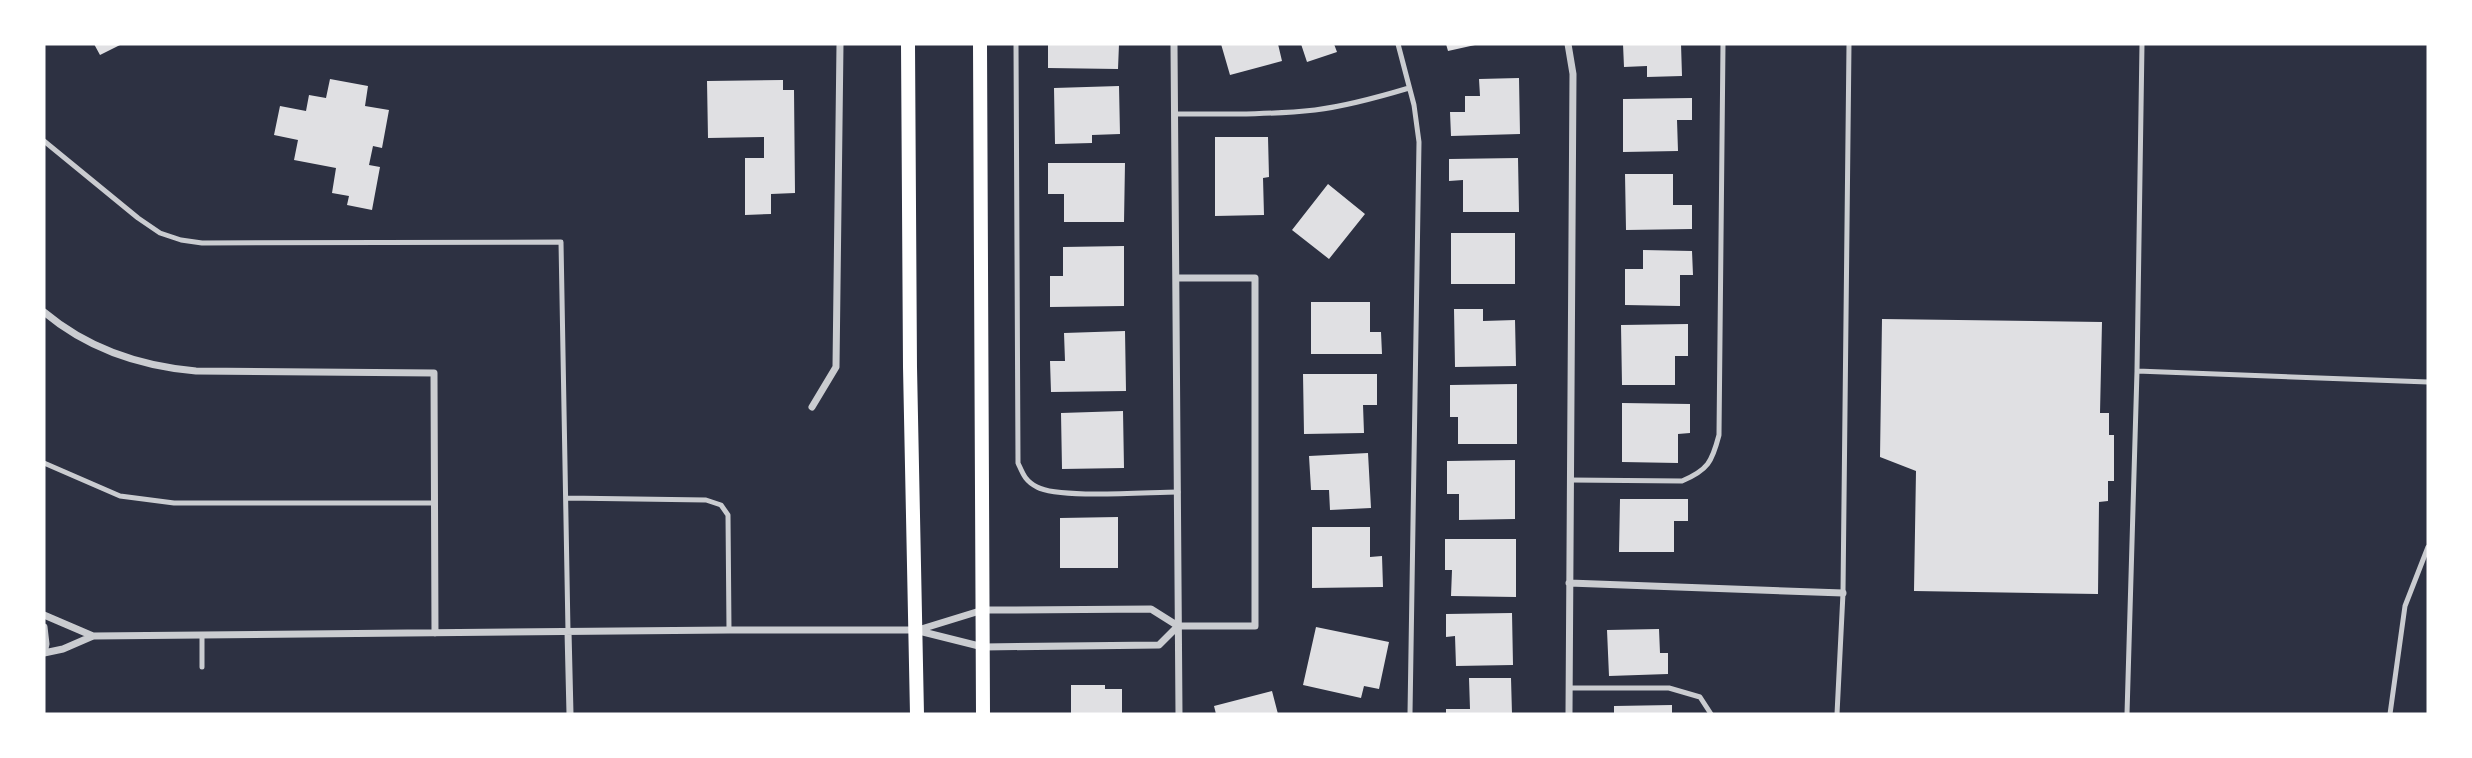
<svg xmlns="http://www.w3.org/2000/svg" width="2472" height="758" font-family="Bitter,serif">
<style>
.building{fill:#e0e0e3}
.lines{fill:none;stroke-linecap:round;stroke-linejoin:round}
.service{stroke:#caccd0;stroke-width:5}
.minor{stroke:#caccd0;stroke-width:7}
.secondary{stroke:#fff;stroke-width:14}
</style>
<rect width="100%" height="100%" fill="#2d3142"/>
<path class="building" d="M 94,44 L 122,44 L 100,55 Z
M 1048,44 L 1119,44 L 1118,69 L 1048,68 Z
M 1221,44 L 1278,44 L 1282,61 L 1230,75 Z
M 1301,44 L 1334,44 L 1337,52 L 1307,62 Z
M 1446,44 L 1475,44 L 1475,45 L 1448,51 Z
M 1623,44 L 1681,44 L 1682,76 L 1647,77 L 1647,66 L 1624,67 Z
M 1519,78 L 1520,134 L 1451,136 L 1450,112 L 1465,112 L 1465,96 L 1480,96 L 1479,79 Z
M 330,79 L 368,86 L 365,106 L 389,110 L 382,148 L 373,146 L 369,165 L 380,167 L 372,210 L 347,205 L 349,196 L 332,193 L 336,168 L 294,160 L 298,140 L 274,135 L 280,106 L 306,111 L 309,95 L 326,98 Z
M 783,80 L 783,90 L 794,90 L 795,193 L 771,194 L 771,214 L 745,215 L 745,158 L 764,158 L 764,137 L 708,138 L 707,81 Z
M 1119,86 L 1120,134 L 1092,135 L 1092,143 L 1055,144 L 1054,88 Z
M 1692,98 L 1692,120 L 1677,120 L 1678,151 L 1623,152 L 1623,99 Z
M 1215,137 L 1268,137 L 1269,177 L 1263,178 L 1264,215 L 1215,216 Z
M 1518,158 L 1519,212 L 1463,212 L 1463,180 L 1449,181 L 1449,159 Z
M 1048,163 L 1125,163 L 1124,222 L 1064,222 L 1064,194 L 1048,194 Z
M 1625,174 L 1673,174 L 1673,205 L 1692,205 L 1692,229 L 1626,230 Z
M 1328,184 L 1365,214 L 1329,259 L 1292,230 Z
M 1451,233 L 1515,233 L 1515,284 L 1451,284 Z
M 1124,246 L 1124,306 L 1050,307 L 1050,276 L 1063,276 L 1063,247 Z
M 1643,250 L 1692,251 L 1693,275 L 1680,275 L 1680,306 L 1625,305 L 1625,269 L 1643,269 Z
M 1311,302 L 1370,302 L 1370,332 L 1381,332 L 1382,354 L 1311,354 Z
M 1454,309 L 1483,309 L 1483,321 L 1515,320 L 1516,366 L 1455,367 Z
M 1882,319 L 2102,322 L 2100,413 L 2109,413 L 2109,435 L 2114,435 L 2114,481 L 2108,481 L 2108,501 L 2099,502 L 2098,594 L 1914,591 L 1916,471 L 1880,457 Z
M 1688,324 L 1688,356 L 1675,356 L 1675,385 L 1622,385 L 1621,325 Z
M 1125,331 L 1126,391 L 1051,392 L 1050,361 L 1065,361 L 1064,333 Z
M 1303,374 L 1377,374 L 1377,405 L 1363,405 L 1364,433 L 1304,434 Z
M 1517,384 L 1517,444 L 1458,444 L 1458,417 L 1450,417 L 1450,385 Z
M 1622,403 L 1690,404 L 1690,433 L 1678,434 L 1678,463 L 1622,462 Z
M 1123,411 L 1124,468 L 1062,469 L 1061,413 Z
M 1368,453 L 1371,508 L 1330,510 L 1329,490 L 1311,490 L 1309,456 Z
M 1515,460 L 1515,519 L 1459,520 L 1459,494 L 1447,494 L 1447,461 Z
M 1620,499 L 1688,499 L 1688,521 L 1674,521 L 1674,552 L 1619,552 Z
M 1118,517 L 1118,568 L 1060,568 L 1060,518 Z
M 1312,527 L 1370,527 L 1370,557 L 1382,556 L 1383,587 L 1312,588 Z
M 1445,539 L 1516,539 L 1516,597 L 1451,596 L 1452,570 L 1445,570 Z
M 1512,613 L 1513,665 L 1456,666 L 1455,636 L 1446,637 L 1446,614 Z
M 1316,627 L 1389,642 L 1379,689 L 1364,686 L 1361,698 L 1303,685 Z
M 1659,629 L 1660,653 L 1668,653 L 1668,674 L 1609,676 L 1607,630 Z
M 1469,678 L 1511,678 L 1512,714 L 1446,714 L 1446,709 L 1470,709 Z
M 1071,685 L 1105,685 L 1105,689 L 1122,689 L 1122,714 L 1071,714 Z
M 1272,691 L 1278,714 L 1216,714 L 1214,706 Z
M 1672,705 L 1672,714 L 1614,714 L 1614,706 Z"/>
<g class="lines">
<path class="service" d="M 1016,44 L 1018,463 C 1023,474 1025,481 1037,487 C 1058,499 1149,492 1178,492
M 1398,44 L 1414,105 L 1419,142 L 1410,714
M 1175,114 C 1221,114 1269,115 1315,110 C 1347,106 1379,97 1409,88
M 44,141 L 138,218 L 160,233 L 181,240 L 202,243 L 561,242 L 568,631
M 2137,371 L 2428,382
M 44,463 L 120,496 L 174,503 L 434,503
M 1570,480 L 1682,481 C 1708,470 1712,462 1719,435 L 1723,44
M 566,498 L 706,500 L 721,505 L 728,515 L 729,630
M 202,635 L 202,667
M 1569,688 L 1669,688 L 1700,697 L 1711,714
M 1837,714 L 1843,593 L 1849,44
M 2127,714 L 2137,371 L 2142,44
M 2390,714 L 2405,606 L 2428,547"/>
<path class="minor" d="M 1174,44 L 1179,714
M 1568,44 L 1573,74 L 1569,714
M 1176,278 L 1255,278 L 1255,626 L 1178,626
M 44,312 C 88,349 139,366 196,371 L 434,373 L 435,633
M 812,407 L 836,367 L 840,44
M 1569,583 L 1843,593
M 44,615 L 93,636
M 44,627 L 46,644 L 44,653
M 918,630 L 983,610 L 1007,610 L 1151,609 L 1178,626
M 568,631 L 570,714
M 44,653 L 63,649 L 93,636 L 729,630 L 915,630 L 983,647 L 1159,645 L 1178,626"/>
<path class="secondary" d="M 908,44 L 910,367 L 917,714
M 980,44 L 983,714"/>
</g>
<rect width="2472" height="758" fill="none" stroke="#ffffff" stroke-width="91"/>
</svg>
